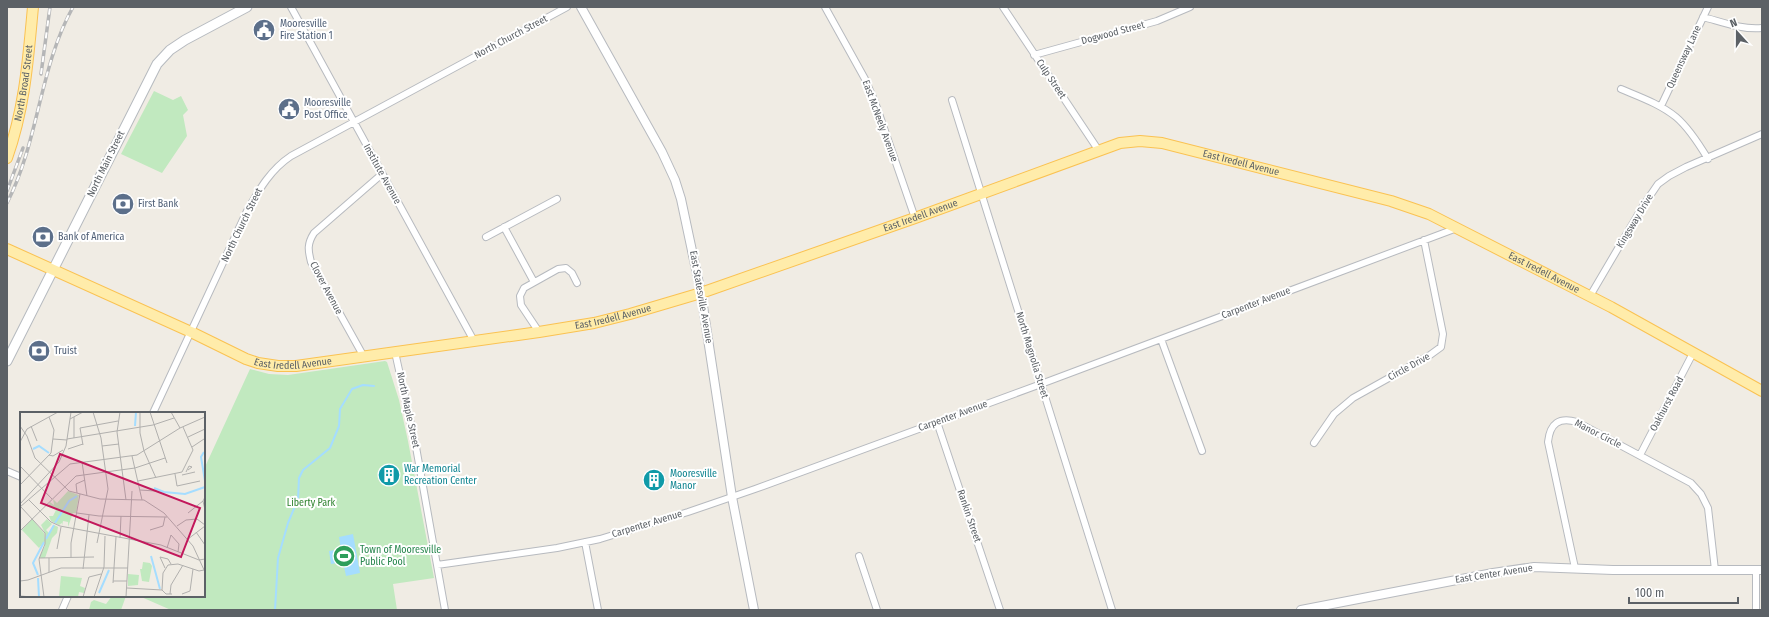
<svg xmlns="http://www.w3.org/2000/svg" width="1769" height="617" font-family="'Fira Sans Condensed',sans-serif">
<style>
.green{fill:#c1e9bf}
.water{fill:#a5ddff}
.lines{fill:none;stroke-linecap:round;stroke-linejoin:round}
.stream{stroke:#a5ddff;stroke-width:2}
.minor-casing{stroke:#b7babf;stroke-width:8}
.tertiary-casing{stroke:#b7babf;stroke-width:10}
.secondary-casing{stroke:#b6babf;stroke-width:11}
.primary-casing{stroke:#fac252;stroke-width:12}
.minor{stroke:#fff;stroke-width:6}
.tertiary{stroke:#fff;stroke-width:8}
.secondary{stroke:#fff;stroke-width:9}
.primary{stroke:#ffecaa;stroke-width:10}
.rail-casing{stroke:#b5b6b7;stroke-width:3.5}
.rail{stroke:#fff;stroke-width:2;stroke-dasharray:6;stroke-linecap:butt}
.labels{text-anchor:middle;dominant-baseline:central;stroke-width:4;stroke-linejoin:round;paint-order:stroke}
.service-label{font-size:10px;fill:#4e5e75;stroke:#fff;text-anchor:start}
.street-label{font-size:10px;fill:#5c6166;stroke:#fff}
.culture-label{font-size:10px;fill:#0d838f;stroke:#fff;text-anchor:start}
.park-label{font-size:10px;fill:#2f822f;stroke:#fff}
.leisure-label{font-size:10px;fill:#27864d;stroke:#fff;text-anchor:start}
.inset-river{fill:none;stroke:#a5ddff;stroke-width:2}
.inset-road{fill:none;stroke:#b1b0ae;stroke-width:1}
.view{fill:#c2185b;fill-opacity:0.15;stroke:#c2185b;stroke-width:2}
.inset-edge{fill:none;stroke:#5c6166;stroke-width:2}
</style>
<rect width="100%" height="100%" fill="#f0ece4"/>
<path class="green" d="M 154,91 L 173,100 L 181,96 L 188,110 L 183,115 L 187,136 L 162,173 L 121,154 Z
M 385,361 L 387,362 L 399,400 L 408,441 L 434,578 L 393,584 L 397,610 L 171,610 L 139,596 L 204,596 L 204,469 L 250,369 L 269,374 L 288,375 Z
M 112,596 L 126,596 L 121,610 L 89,610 L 91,602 L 94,600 L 106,604 Z"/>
<path class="water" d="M 353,534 L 360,573 L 346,576 L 343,562 L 331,564 L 329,551 L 341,549 L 339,537 Z"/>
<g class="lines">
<path class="stream" d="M 275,610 L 278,558 L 288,523 L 298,499 L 299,478 L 303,470 L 330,448 L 339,426 L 340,409 L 352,389 L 363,385 L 374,386"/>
<g class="minor-casing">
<path id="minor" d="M 291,7 L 474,341
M 825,7 L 865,79 L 875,102 L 915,218
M 1003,7 L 1099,151
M 1703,17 C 1722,22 1742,30 1762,28
M 1034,55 L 1157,21 L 1190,7
M 1621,89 C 1640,97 1660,104 1676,117 C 1689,128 1699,144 1708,159
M 952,100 L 1112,610
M 1661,106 L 1708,7
M 504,227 L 534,282
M 486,237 L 557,199
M 1590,296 L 1643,206 L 1658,184 L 1669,176 L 1686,167 L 1762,134
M 539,332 L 521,305 L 520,296 L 524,288 L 558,269 L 566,268 L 572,273 L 577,283
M 1161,339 L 1202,451
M 395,352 L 416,447 L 445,610
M 364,357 L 311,262 C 308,250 307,244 314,233 L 382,174
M 153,413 L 247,211 C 259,190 270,170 291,156 L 567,7
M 937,422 L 1000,610
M 1314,443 L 1334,414 L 1353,398 L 1430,355 L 1441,347 L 1443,334 L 1424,240
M 1640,455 L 1693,353
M 7,471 L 21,477
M 585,542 L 598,610
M 859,556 L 877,610
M 437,565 L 557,548 L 600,539 L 688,512 L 755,489 L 1041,384 L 1457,228
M 1575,568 L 1548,442 C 1550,423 1559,417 1577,422 L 1691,483 L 1701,494 L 1708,508 L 1715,570
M 62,610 L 68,596
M 1756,610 L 1756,570"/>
</g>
<g class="tertiary-casing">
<path id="tertiary" d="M 581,7 L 662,152 L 675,180 L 681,199 L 701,293 L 732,497 L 754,610
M 1301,610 L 1493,573 L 1534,567 L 1613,570 L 1762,570"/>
</g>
<g class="secondary-casing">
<path id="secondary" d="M 7,361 L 157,64 L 170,50 L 185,40 L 247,7"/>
</g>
<g class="primary-casing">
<g id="primary">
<path id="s1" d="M 7,158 C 25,107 28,60 33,7"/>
<path id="s2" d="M 7,249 L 191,332 L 246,359 L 258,363 L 278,366 L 296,366 L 539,332 L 594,323 L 630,314 L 701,293 L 915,218 L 1120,143 L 1140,141 L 1162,143 L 1391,201 L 1429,214 L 1611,307 L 1762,391"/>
</g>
</g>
<use href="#minor" class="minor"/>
<use href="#tertiary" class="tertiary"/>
<use href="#secondary" class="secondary"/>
<use href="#primary" class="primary"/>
<g class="rail-casing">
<path id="rail" d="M 41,74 L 50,7
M 7,191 L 23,148
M 7,203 C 39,141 39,68 73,7"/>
</g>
<use href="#rail" class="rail"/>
</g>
<defs>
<g id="civic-disc" transform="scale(1.15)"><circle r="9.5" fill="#5c6f8a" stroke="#fff"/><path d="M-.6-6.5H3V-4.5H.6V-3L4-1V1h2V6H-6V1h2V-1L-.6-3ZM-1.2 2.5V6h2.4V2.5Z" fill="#fff"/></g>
<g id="bank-disc" transform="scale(1.15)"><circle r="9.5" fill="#5c6f8a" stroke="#fff"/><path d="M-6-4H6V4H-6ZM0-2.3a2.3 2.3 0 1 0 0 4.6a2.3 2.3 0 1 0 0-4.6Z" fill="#fff"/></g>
<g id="building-disc" transform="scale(1.15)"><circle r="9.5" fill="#0f9aa8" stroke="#fff"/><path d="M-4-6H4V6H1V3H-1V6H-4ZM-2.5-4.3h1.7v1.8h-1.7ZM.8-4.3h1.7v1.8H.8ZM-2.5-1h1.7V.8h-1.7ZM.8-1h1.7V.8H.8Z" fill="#fff"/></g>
<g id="stadium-disc" transform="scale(1.15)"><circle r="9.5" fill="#2e9e5b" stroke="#fff"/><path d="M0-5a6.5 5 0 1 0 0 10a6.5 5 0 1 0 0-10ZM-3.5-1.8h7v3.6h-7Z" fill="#fff"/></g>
</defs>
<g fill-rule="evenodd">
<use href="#civic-disc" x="264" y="30"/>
<use href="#civic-disc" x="289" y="109"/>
<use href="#bank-disc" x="123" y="204"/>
<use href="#bank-disc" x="43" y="237"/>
<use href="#bank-disc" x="39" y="351"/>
<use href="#building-disc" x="389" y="475"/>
<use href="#building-disc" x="654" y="480"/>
<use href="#stadium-disc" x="344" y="556"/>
</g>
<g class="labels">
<g class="service-label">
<text x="280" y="24">Mooresville<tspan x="280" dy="12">Fire Station 1</tspan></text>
<text x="304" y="103">Mooresville<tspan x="304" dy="12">Post Office</tspan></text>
<text x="138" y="204">First Bank</text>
<text x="58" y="237">Bank of America</text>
<text x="54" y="351">Truist</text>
</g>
<g class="street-label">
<text transform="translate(1113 33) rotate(-15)">Dogwood Street</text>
<text transform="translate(511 37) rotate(-28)">North Church Street</text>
<text transform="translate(1684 57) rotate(-65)">Queensway Lane</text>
<text transform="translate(1051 79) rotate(56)">Culp Street</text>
<text stroke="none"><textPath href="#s1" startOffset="77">North Broad Street</textPath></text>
<text transform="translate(880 121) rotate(70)">East McNeely Avenue</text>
<text stroke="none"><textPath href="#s2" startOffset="1295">East Iredell Avenue</textPath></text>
<text transform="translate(106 164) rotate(-64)">North Main Street</text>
<text transform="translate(382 174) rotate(61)">Institute Avenue</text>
<text stroke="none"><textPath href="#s2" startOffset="959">East Iredell Avenue</textPath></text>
<text transform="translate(1635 221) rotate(-59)">Kingsway Drive</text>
<text transform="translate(242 225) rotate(-64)">North Church Street</text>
<text stroke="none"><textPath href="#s2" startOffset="1619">East Iredell Avenue</textPath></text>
<text transform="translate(326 288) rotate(62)">Clover Avenue</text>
<text transform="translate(701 297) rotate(80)">East Statesville Avenue</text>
<text transform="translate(1256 303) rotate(-21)">Carpenter Avenue</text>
<text stroke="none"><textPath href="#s2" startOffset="635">East Iredell Avenue</textPath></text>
<text transform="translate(1032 355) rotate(73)">North Magnolia Street</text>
<text stroke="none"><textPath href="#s2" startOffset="311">East Iredell Avenue</textPath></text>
<text transform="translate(1409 367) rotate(-29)">Circle Drive</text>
<text transform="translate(1667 404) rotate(-62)">Oakhurst Road</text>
<text transform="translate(408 410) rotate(78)">North Maple Street</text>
<text transform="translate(953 416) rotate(-20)">Carpenter Avenue</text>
<text transform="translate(1598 434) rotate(27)">Manor Circle</text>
<text transform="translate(969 516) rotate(71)">Rankin Street</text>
<text transform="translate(647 524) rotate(-17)">Carpenter Avenue</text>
<text transform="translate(1494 574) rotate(-9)">East Center Avenue</text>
</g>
<g class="culture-label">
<text x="404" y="469">War Memorial<tspan x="404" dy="12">Recreation Center</tspan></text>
<text x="670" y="474">Mooresville<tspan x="670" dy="12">Manor</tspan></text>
</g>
<g class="park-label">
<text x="311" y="503">Liberty Park</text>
</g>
<g class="leisure-label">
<text x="360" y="550">Town of Mooresville<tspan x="360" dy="12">Public Pool</tspan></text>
</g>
</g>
<g transform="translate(20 412)">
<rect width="185" height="185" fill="#f0ece4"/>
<path d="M 48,79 L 59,83 L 56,101 L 53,101 L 48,115 L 48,110 L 43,109 L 42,114 L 42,111 L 39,113 L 31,109 L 29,104 L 33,104 L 36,98 L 28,94 L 30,90 L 34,93 L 33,87 L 37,91 ZM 12,107 L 24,121 L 25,129 L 19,136 L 2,118 ZM 27,107 L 32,112 L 26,118 L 29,121 L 34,113 L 38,115 L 37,121 L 32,126 L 25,146 L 19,146 L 25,134 L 25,121 L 21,113 ZM 123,150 L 130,151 L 132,154 L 129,170 L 122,169 L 120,157 L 122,157 ZM 108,162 L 119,163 L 118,173 L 108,174 ZM 41,164 L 62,166 L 60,174 L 65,176 L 64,181 L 59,180 L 58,185 L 39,185 Z" fill="#c1e9bf"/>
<path class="inset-river" d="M 115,14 L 116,0M 13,37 L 19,34 L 29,41M 184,40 L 181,45 L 185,69M 134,76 L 144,80 L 165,82 L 185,75M 35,111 L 49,89 L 57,84M 26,127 L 34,113M 131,144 L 140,177M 18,163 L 13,151 L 24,130M 18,166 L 19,185M 79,181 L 89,158"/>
<path class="inset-road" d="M 73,0 L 81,26 L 88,77 L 77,131M 100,0 L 97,20 L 106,88M 120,0 L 120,21 L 124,39M 130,0 L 147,51M 151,0 L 160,16M 50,7 L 63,0M 0,14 L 7,24 L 15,46 L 49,79 L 80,87 L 124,88 L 144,101 L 173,134 L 185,160M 11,14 L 17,29M 168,25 L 185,17M 54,26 L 54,5M 33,27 L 47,28M 47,27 L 133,13 L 154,6M 0,30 L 7,17 L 38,0M 63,33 L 60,16 L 98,9M 82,34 L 99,32M 172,35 L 184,27M 48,37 L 63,32M 124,39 L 136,66M 29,43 L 33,44 L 43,38M 112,44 L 122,88M 62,50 L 67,84M 0,54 L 32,87M 166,60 L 169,54 L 172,55 L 168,58M 155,62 L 157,74 L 180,69M 162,63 L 175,60M 118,69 L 162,60 L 173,38 L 163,15M 0,73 L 31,41 L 34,18 L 29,5M 120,78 L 135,79M 57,81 L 56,72 L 65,68M 185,85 L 183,89 L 185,98M 9,88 L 31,110 L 40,114 L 141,133 L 179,148 L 185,147M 0,92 L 39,50 L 46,34 L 51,0M 0,95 L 50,52 L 117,43 L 160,16 L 185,5M 1,95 L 25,121 L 25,132 L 19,147 L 24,185M 57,101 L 79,104 L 147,105M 168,101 L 183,89M 157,114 L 166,108 L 177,107 L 185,113M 130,118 L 143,114 L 145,105M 0,119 L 56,64 L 115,56 L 145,46M 176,120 L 185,133M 100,126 L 101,104M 168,127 L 185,114M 0,136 L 0,155M 147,136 L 151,123 L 159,132 L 158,140M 37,137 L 41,115M 19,146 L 74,145M 29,146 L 29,160M 51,146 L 51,131 L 60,82M 145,156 L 140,145 L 148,147 L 151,152M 63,157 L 69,103M 0,169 L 8,168 L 41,156 L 108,156M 93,169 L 107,169M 93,171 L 96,125M 107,176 L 142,178M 150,182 L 151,173 L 163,153M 152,182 L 146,182 L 142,178 L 143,161 L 148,153 L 158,152 L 179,159 L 184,158M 162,182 L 170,179 L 173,157M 0,184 L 12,185M 63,185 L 69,165 L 81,162M 74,185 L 84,155 L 85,124M 106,185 L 112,79"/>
<path class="view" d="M 40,42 L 180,96 L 161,145 L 21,91 Z"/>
<rect width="185" height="185" class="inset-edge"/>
</g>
<rect width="1769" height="617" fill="none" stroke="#5c6166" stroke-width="16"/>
<g transform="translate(1737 32) rotate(339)" stroke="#ffffff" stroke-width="3" paint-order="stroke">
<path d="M0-3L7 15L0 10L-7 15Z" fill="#5c6166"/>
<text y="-6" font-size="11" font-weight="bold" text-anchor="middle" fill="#5c6166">N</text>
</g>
<path d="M1629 597v6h109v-6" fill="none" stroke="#5c6166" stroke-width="2"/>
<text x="1635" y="597" font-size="12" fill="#5c6166" stroke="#ffffff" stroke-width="3" paint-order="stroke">100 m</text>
</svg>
